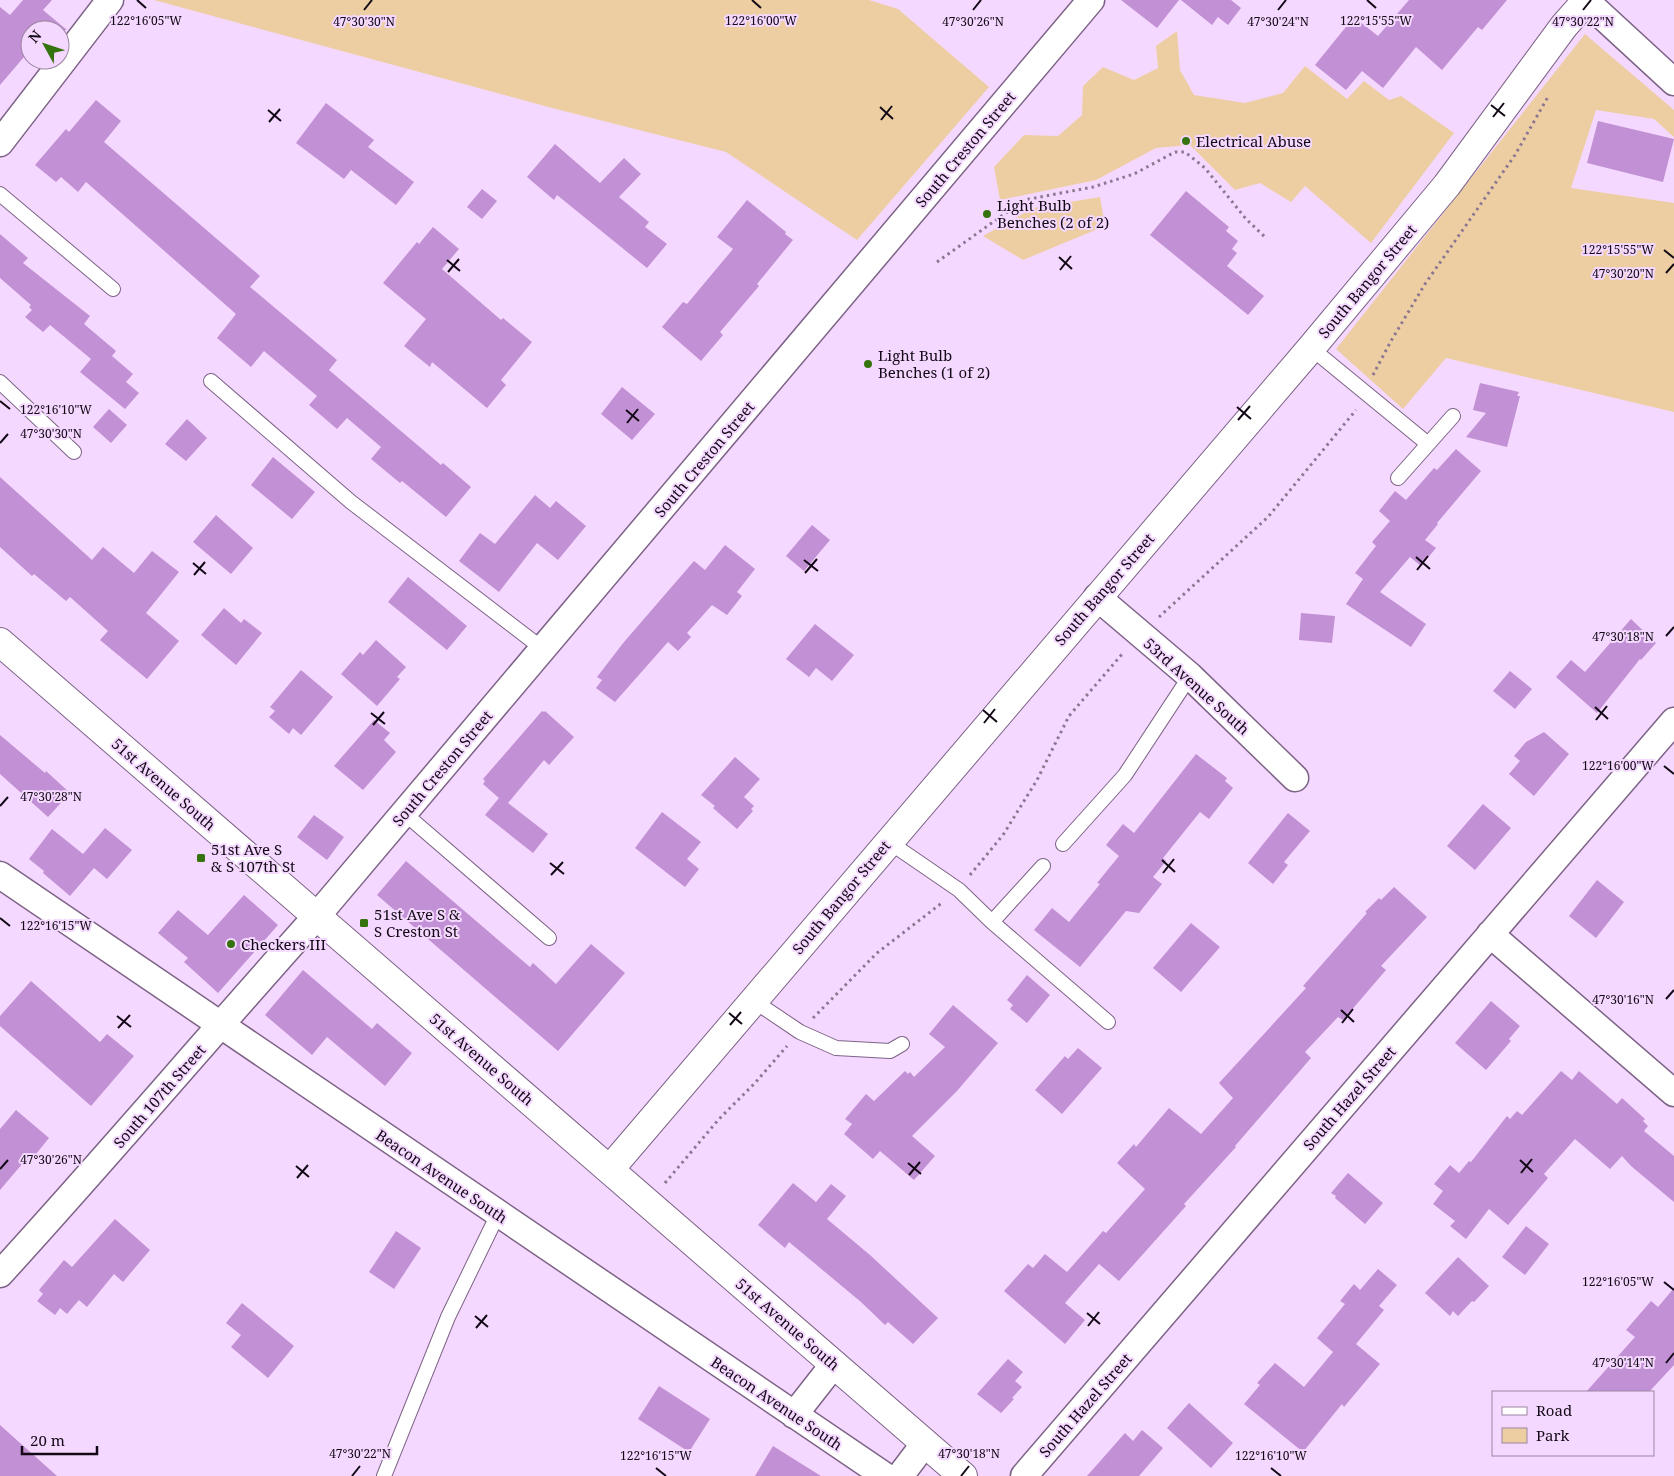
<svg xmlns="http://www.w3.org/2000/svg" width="1674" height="1476" font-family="'Noto Serif',serif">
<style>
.green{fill:#edcea2}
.building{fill:#c290d4}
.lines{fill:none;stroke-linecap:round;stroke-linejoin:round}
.service-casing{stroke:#7d6386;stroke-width:16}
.minor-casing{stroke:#7d6386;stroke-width:29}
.tertiary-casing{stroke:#7d6386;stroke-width:30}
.path{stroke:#8b7791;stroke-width:3;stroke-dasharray:2.5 4;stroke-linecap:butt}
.service{stroke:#fff;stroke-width:14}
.minor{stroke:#fff;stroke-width:26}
.tertiary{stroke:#fff;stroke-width:28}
.ticks{fill:none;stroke:#130916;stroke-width:2}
.poi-dot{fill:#34730d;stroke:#f5d8ff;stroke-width:2}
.labels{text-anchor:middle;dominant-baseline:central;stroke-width:4;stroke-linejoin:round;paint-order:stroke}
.poi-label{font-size:15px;fill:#130916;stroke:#f5d8ff;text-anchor:start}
.street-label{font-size:15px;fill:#130916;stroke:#f5d8ff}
.ticks-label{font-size:12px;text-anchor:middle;fill:#130916;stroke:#f5d8ff;stroke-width:4;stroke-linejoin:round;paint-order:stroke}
</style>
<rect width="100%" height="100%" fill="#f5d8ff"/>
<path class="green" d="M 154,0 L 869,0 L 898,9 L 989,87 L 857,240 L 726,152 L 552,108 Z
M 1177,31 L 1180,70 L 1194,95 L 1245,103 L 1283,93 L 1305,66 L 1347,99 L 1364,81 L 1389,100 L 1401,96 L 1454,133 L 1371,243 L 1305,186 L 1291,202 L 1260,183 L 1235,190 L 1190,145 L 1156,148 L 1096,180 L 1000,200 L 994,167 L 1024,135 L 1058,136 L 1082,115 L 1083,86 L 1103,67 L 1134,80 L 1158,68 L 1156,46 Z
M 1585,34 L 1674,110 L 1674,137 L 1654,119 L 1596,110 L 1571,188 L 1674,203 L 1674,412 L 1446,358 L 1403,409 L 1336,349 Z
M 1100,197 L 1105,226 L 1023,260 L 983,236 L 1033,208 Z"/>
<path class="building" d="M 23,0 L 52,0 L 43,10 L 67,30 L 30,30 L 30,50 L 0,85 L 0,7 L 10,15 Z
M 1121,0 L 1179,0 L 1157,28 Z
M 1181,0 L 1231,0 L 1241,8 L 1228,25 L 1218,17 L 1212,25 Z
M 1409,0 L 1507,0 L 1482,30 L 1478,27 L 1442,70 L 1416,47 L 1383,88 L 1362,71 L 1346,90 L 1315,65 L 1354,17 L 1378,36 Z
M 96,100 L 121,121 L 104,142 L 260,276 L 250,287 L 337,360 L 329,370 L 441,465 L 443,463 L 471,487 L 446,517 L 402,481 L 400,483 L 371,459 L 381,447 L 347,418 L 337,429 L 309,405 L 317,396 L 264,351 L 251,367 L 217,338 L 236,314 L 86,182 L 78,192 L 61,177 L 56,182 L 35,165 L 66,129 L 69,132 Z
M 326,103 L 374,140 L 368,147 L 414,182 L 396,205 L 351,170 L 344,179 L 296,143 Z
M 1598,121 L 1674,139 L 1663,182 L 1587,163 Z
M 555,144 L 600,183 L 624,158 L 641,174 L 619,197 L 649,222 L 645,227 L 667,244 L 647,268 L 557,195 L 554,200 L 527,177 Z
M 482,189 L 497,201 L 482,219 L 467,207 Z
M 1186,191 L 1229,227 L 1226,231 L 1238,241 L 1232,249 L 1237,253 L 1227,266 L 1264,296 L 1248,315 L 1150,235 Z
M 747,200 L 786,232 L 785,234 L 793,240 L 757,284 L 759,286 L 720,332 L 723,335 L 701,361 L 662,327 L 683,302 L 687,304 L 733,249 L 717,237 Z
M 433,227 L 459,249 L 442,269 L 501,320 L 503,318 L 532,342 L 501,380 L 506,385 L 487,408 L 432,362 L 430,367 L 404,346 L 426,319 L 383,283 L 417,242 L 419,244 Z
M 0,234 L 28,258 L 23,263 L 90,316 L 84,324 L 116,351 L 112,356 L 133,374 L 126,382 L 139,393 L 125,409 L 80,372 L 91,359 L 50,325 L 43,332 L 25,317 L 32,310 L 29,307 L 31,305 L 0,278 Z
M 1480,383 L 1519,392 L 1517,396 L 1520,396 L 1507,447 L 1466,437 L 1486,413 L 1473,410 Z
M 622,387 L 655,414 L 632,440 L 601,414 Z
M 109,409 L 127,425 L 111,443 L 93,427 Z
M 187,419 L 207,438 L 186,461 L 165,444 Z
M 1456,449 L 1481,471 L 1437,523 L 1438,524 L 1425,540 L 1436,548 L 1421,566 L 1410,557 L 1380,592 L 1426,624 L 1411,647 L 1346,604 L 1363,579 L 1355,573 L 1376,546 L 1372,542 L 1390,521 L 1379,511 L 1395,491 L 1406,500 L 1434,468 L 1437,470 Z
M 273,457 L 315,492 L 292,519 L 251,485 Z
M 0,477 L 92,560 L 103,547 L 134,573 L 152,551 L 179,572 L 146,613 L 179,641 L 147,679 L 100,640 L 108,631 L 70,597 L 66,601 L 34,574 L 32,576 L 0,547 Z
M 535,495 L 550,508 L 556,501 L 586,526 L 558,560 L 537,543 L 499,592 L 459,561 L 480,533 L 495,544 Z
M 216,515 L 253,548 L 231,574 L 193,542 Z
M 812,525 L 830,540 L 804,571 L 786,556 Z
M 725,545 L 755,569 L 737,592 L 742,596 L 727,615 L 712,605 L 687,633 L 691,637 L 678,651 L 668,642 L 615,702 L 596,688 L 602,680 L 597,677 L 624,642 L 694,561 L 705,570 Z
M 408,577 L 467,626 L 447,650 L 388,602 Z
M 224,608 L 241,623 L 244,619 L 262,633 L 236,665 L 201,635 Z
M 1301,613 L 1335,616 L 1332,643 L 1299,640 Z
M 1631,619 L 1656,643 L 1641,660 L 1640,659 L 1597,713 L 1556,677 L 1571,660 L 1585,672 Z
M 815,624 L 854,655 L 832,681 L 816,668 L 809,677 L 786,659 Z
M 376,640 L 406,667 L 397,677 L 400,679 L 377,706 L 341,674 L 360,652 L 363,655 Z
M 301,670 L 333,697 L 301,735 L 293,728 L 289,734 L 269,717 L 275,711 L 270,707 Z
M 1510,671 L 1532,689 L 1515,709 L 1493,691 Z
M 542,711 L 544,712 L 545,711 L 574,737 L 549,765 L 544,760 L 508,803 L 548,834 L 533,853 L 485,815 L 499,798 L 483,784 L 485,781 L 483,779 Z
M 374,720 L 390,733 L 384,740 L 396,752 L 363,790 L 334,766 Z
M 1544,732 L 1569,754 L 1534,796 L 1509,774 L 1520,761 L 1514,756 L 1526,742 Z
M 0,735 L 45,773 L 46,771 L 70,793 L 48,817 L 0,774 Z
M 1196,754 L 1227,778 L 1225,781 L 1233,788 L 1209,819 L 1200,812 L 1163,858 L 1166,861 L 1153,877 L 1162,884 L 1139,913 L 1126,911 L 1080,967 L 1034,930 L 1052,908 L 1069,922 L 1100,884 L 1097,883 L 1119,856 L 1106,845 L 1123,824 L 1134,833 Z
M 735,757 L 760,779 L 744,797 L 754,806 L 751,809 L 753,811 L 737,829 L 713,808 L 715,806 L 701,795 Z
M 1483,804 L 1511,828 L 1475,870 L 1447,846 Z
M 662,812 L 701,842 L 687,859 L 699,869 L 685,887 L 635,848 Z
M 1288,813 L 1310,831 L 1284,862 L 1288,865 L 1273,884 L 1248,863 Z
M 314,815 L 344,837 L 327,860 L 297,837 Z
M 105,828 L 132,850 L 107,879 L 94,868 L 70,896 L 43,873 L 44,871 L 29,859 L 52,829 L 83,854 Z
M 406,861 L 530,967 L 533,963 L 556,984 L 591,944 L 625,973 L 558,1051 L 377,895 Z
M 1597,880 L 1624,902 L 1596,938 L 1569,916 Z
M 1394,887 L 1427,917 L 1381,966 L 1386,970 L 1343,1020 L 1338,1017 L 1305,1052 L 1311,1058 L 1235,1146 L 1236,1147 L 1184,1204 L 1186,1206 L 1119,1281 L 1099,1264 L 1065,1303 L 1085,1320 L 1065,1344 L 1004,1291 L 1028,1264 L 1033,1268 L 1045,1254 L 1067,1272 L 1103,1231 L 1106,1233 L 1145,1189 L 1117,1163 L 1134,1144 L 1136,1147 L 1169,1108 L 1201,1134 L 1233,1098 L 1219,1083 L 1306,988 L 1303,986 L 1367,913 L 1365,912 L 1379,898 L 1381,900 Z
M 244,895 L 278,925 L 218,993 L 184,962 L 188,958 L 158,933 L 178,910 L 208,935 Z
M 1191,923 L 1220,947 L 1181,992 L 1153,968 Z
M 303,970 L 372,1029 L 377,1023 L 412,1053 L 385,1086 L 327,1037 L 312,1055 L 265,1015 Z
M 1027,975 L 1050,995 L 1027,1023 L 1010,1009 L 1013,1005 L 1007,1000 Z
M 31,981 L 100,1042 L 107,1034 L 134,1056 L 91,1106 L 0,1026 L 0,1016 Z
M 1491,1001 L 1520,1026 L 1509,1039 L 1511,1041 L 1486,1070 L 1455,1043 Z
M 953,1005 L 998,1043 L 957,1091 L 912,1136 L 935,1156 L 914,1180 L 880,1151 L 873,1159 L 844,1134 L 852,1124 L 845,1119 L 866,1094 L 874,1101 L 905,1071 L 908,1074 L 910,1072 L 914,1077 L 945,1047 L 929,1034 Z
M 1078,1048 L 1102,1068 L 1062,1114 L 1035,1090 L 1065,1056 L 1068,1059 Z
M 1561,1071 L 1572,1080 L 1579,1071 L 1617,1104 L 1622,1098 L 1645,1119 L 1643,1121 L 1648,1126 L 1644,1131 L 1674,1156 L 1674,1202 L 1631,1166 L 1622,1156 L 1610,1169 L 1575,1139 L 1544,1174 L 1548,1178 L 1508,1225 L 1489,1209 L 1466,1239 L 1450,1226 L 1455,1221 L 1433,1204 L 1443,1191 L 1434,1184 L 1450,1165 L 1459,1173 L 1469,1161 L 1471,1162 L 1507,1116 L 1510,1119 L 1517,1111 L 1522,1115 Z
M 16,1110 L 49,1138 L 27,1165 L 23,1163 L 0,1190 L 0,1129 Z
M 1348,1173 L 1383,1203 L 1365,1224 L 1335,1198 L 1336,1196 L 1331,1193 Z
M 793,1183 L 816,1202 L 831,1184 L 846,1196 L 827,1219 L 870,1255 L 938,1318 L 913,1344 L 888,1322 L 885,1325 L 861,1302 L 789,1242 L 785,1248 L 758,1225 Z
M 115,1219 L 150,1250 L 123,1282 L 114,1274 L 87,1307 L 79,1300 L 67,1314 L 60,1308 L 55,1315 L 37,1301 L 43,1294 L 39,1290 L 64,1260 L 72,1267 Z
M 1526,1226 L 1549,1244 L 1525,1275 L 1502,1257 Z
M 396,1231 L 421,1248 L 394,1289 L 369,1272 Z
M 1458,1257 L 1489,1286 L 1474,1302 L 1472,1301 L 1458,1316 L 1453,1311 L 1450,1316 L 1425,1293 Z
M 1378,1269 L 1397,1285 L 1379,1306 L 1384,1310 L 1356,1344 L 1380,1364 L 1344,1407 L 1342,1404 L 1303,1452 L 1244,1404 L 1260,1385 L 1257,1383 L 1275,1363 L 1304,1387 L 1333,1352 L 1317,1338 L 1345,1304 L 1340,1301 L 1354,1284 L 1360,1290 Z
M 1674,1288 L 1674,1365 L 1649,1392 L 1586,1392 L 1635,1337 L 1626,1330 L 1651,1301 L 1658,1307 Z
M 242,1303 L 294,1346 L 268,1378 L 231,1347 L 241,1335 L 226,1323 Z
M 1008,1359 L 1023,1372 L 1015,1381 L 1022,1387 L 1012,1398 L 1014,1399 L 1001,1413 L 977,1394 Z
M 659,1386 L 710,1419 L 689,1452 L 638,1419 Z
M 1189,1403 L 1233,1443 L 1211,1468 L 1167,1428 Z
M 0,1425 L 57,1476 L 0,1476 Z
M 1142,1430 L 1163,1448 L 1139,1476 L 1087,1476 L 1125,1433 L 1133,1441 Z
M 773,1446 L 821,1476 L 755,1476 Z"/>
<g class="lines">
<g class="service-casing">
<path id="service" d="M 0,194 L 113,289
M 1311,348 L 1428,444
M 211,381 L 351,502 L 543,649
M 0,382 L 74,452
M 1398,478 L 1453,416
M 404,813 L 549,938
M 889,842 L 959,890 L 992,922 L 1108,1022
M 1063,844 L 1125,775 L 1190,676
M 992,922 L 1043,866
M 754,1001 L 800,1032 L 836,1048 L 890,1051 L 902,1044
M 384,1476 L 448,1317 L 498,1214"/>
</g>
<g class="minor-casing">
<path id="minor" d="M 1585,0 L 1674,82
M 0,143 L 110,0
M 1097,597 L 1190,676 L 1295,778
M 0,875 L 885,1476
M 1490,934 L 1674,1093
M 0,1274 C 107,1157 210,1035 316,917 L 1091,0
M 794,1415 L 834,1364
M 900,1476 L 925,1443
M 1024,1476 L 1674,721"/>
</g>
<g class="tertiary-casing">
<path id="tertiary" d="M 0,642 L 963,1476
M 610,1169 L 1311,348 L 1447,185 L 1564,26 L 1587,0"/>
</g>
<path class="path" d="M 937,262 L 1024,200 L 1093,187 L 1134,174 L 1175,152 L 1185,152 L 1205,168 L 1246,219 L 1265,237
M 1373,375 L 1391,341 L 1425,284 L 1515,155 L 1549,95
M 1159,617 L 1268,517 L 1356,410
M 970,875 L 1003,835 L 1037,780 L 1069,716 L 1123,653
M 813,1018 L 877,953 L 943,902
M 665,1183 L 719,1119 L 755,1083 L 787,1046"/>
<use href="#service" class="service"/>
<use href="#minor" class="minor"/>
<use href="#tertiary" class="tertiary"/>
</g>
<path class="ticks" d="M 137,0 L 146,8M 752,0 L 761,8M 1367,0 L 1376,8M 364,10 L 372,0M 973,10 L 981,0M 1278,10 L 1286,0M 1583,10 L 1591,0M 1491,105 L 1505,116M 880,107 L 893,119M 268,110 L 281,121M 1493,117 L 1504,103M 881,120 L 892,106M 269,122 L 280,109M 1664,250 L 1674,258M 1059,257 L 1072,269M 447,260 L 460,271M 1060,270 L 1071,256M 448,272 L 459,259M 1666,273 L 1674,264M 0,401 L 10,409M 1237,407 L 1251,419M 626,410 L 639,421M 1238,420 L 1250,406M 627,423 L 638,409M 0,443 L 8,434M 1416,557 L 1430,569M 804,560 L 818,571M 193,563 L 206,574M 1417,570 L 1428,556M 805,573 L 817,559M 194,575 L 205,562M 1666,636 L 1674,627M 1595,707 L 1608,719M 983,710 L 997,722M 371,713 L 385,724M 1596,720 L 1607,706M 984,723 L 995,709M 373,725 L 384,712M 1664,766 L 1674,774M 0,806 L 8,797M 1162,860 L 1175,872M 550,863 L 564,874M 1163,873 L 1174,859M 551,875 L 563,862M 0,918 L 10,926M 1666,999 L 1674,990M 1341,1010 L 1354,1022M 729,1013 L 742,1024M 117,1016 L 131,1027M 1342,1023 L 1353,1009M 730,1025 L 741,1012M 118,1028 L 130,1015M 1520,1160 L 1533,1172M 908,1163 L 921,1174M 296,1166 L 309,1177M 0,1169 L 8,1160M 1521,1173 L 1532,1159M 909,1175 L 920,1162M 297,1178 L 308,1165M 1664,1282 L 1674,1290M 1087,1313 L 1100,1324M 475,1316 L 488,1327M 1088,1326 L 1099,1312M 476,1328 L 487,1315M 1666,1363 L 1674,1353M 656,1468 L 666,1476M 1271,1468 L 1281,1476M 352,1476 L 360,1466M 961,1476 L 969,1466"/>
<g class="poi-dot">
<circle cx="1186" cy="141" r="5"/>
<circle cx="987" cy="214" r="5"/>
<circle cx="868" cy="364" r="5"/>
<rect x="196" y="853" width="10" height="10" rx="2.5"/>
<rect x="359" y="918" width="10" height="10" rx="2.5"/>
<circle cx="231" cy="944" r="5"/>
</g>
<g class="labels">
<g class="poi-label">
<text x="1196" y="141">Electrical Abuse</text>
<text x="997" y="205">Light Bulb<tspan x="997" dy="17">Benches (2 of 2)</tspan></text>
<text x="878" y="355">Light Bulb<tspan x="878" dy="17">Benches (1 of 2)</tspan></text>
<text x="211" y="849">51st Ave S<tspan x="211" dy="17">&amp; S 107th St</tspan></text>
<text x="374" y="914">51st Ave S &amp;<tspan x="374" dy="17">S Creston St</tspan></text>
<text x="241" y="944">Checkers III</text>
</g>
<g class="street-label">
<text transform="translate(965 149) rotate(-50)">South Creston Street</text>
<text transform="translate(1367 281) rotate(-50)">South Bangor Street</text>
<text transform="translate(704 459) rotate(-50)">South Creston Street</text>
<text transform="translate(1104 589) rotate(-49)">South Bangor Street</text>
<text transform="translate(1197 686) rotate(42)">53rd Avenue South</text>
<text transform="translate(442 768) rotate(-50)">South Creston Street</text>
<text transform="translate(164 784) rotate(41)">51st Avenue South</text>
<text transform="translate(841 897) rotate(-50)">South Bangor Street</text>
<text transform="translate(482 1059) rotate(41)">51st Avenue South</text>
<text transform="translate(159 1096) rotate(-49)">South 107th Street</text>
<text transform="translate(1349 1098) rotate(-49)">South Hazel Street</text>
<text transform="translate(442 1176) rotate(34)">Beacon Avenue South</text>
<text transform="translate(788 1324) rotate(41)">51st Avenue South</text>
<text transform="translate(777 1403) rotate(34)">Beacon Avenue South</text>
<text transform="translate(1085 1405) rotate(-49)">South Hazel Street</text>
</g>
</g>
<g class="ticks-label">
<text x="146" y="25">122°16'05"W</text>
<text x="1376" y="25">122°15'55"W</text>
<text x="761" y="25">122°16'00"W</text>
<text x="364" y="26">47°30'30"N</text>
<text x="973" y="26">47°30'26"N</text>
<text x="1278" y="26">47°30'24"N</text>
<text x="1583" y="26">47°30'22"N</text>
<text x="1618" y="254">122°15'55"W</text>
<text x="1623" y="278">47°30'20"N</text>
<text x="56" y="414">122°16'10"W</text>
<text x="51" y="438">47°30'30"N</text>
<text x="1623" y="641">47°30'18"N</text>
<text x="1618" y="770">122°16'00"W</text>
<text x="51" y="801">47°30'28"N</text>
<text x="56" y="930">122°16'15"W</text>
<text x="1623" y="1004">47°30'16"N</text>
<text x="51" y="1164">47°30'26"N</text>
<text x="1618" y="1286">122°16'05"W</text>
<text x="1623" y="1367">47°30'14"N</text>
<text x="360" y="1458">47°30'22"N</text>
<text x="969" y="1458">47°30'18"N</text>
<text x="656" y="1460">122°16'15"W</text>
<text x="1271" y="1460">122°16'10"W</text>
</g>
<rect x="1492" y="1391" width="162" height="65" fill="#f5d8ff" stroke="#9b85a2"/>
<rect x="1502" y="1407" width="25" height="8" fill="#ffffff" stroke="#9b85a2"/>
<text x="1536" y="1416" font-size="15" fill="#130916">Road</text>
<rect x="1502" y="1428" width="25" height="15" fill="#edcea2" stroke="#9b85a2"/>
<text x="1536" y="1441" font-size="15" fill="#130916">Park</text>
<g transform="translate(45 45) rotate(310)"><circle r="24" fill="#f5d8ff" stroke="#9b85a2"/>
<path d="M0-4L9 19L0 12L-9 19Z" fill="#34730d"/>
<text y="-8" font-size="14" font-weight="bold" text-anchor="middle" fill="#130916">N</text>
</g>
<path d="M22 1446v8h75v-8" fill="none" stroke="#130916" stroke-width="2.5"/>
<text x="30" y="1446" font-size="15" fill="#130916" stroke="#f5d8ff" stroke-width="4" paint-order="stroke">20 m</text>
</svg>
